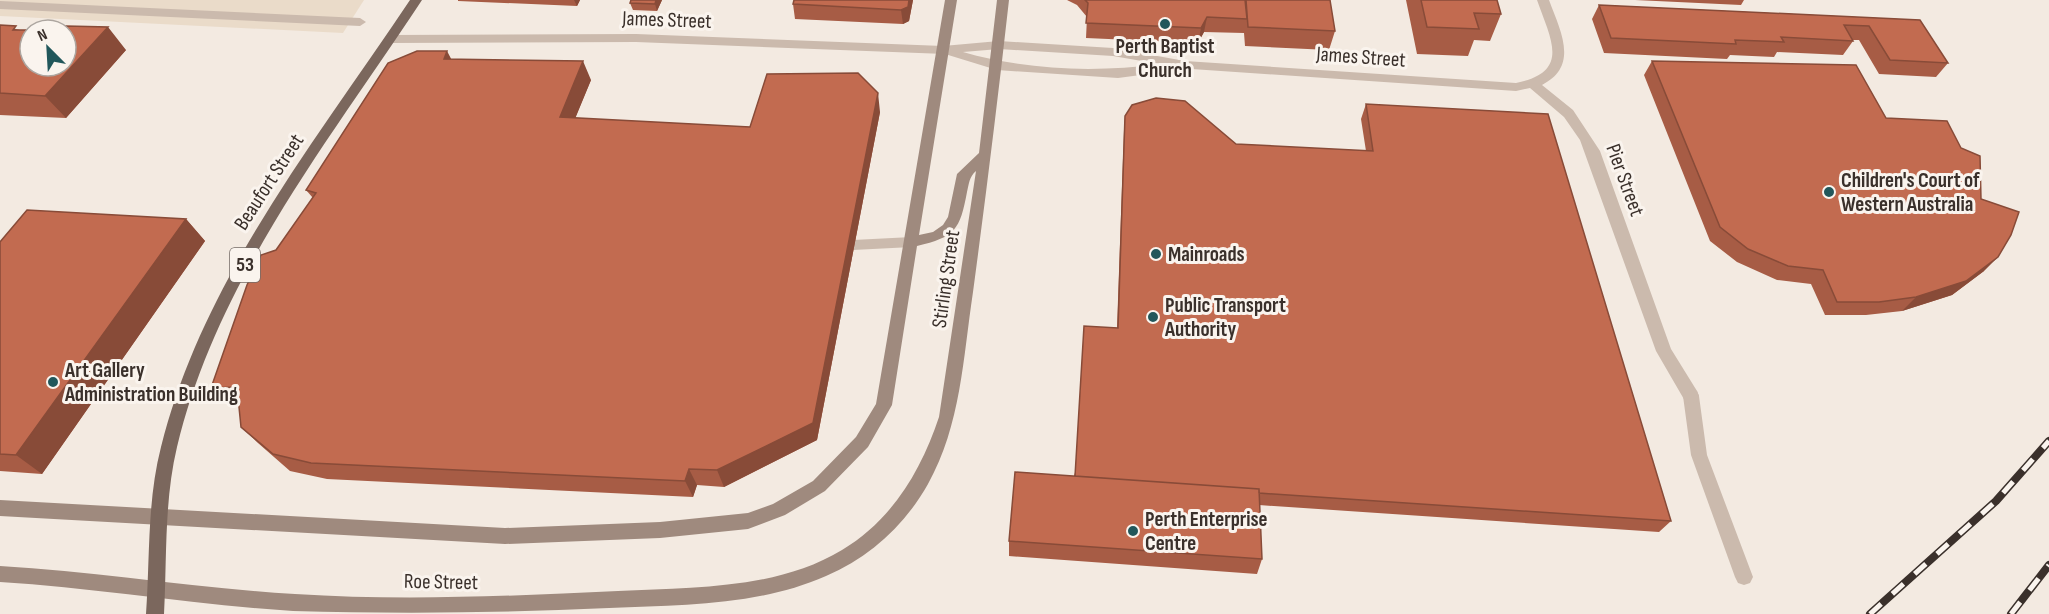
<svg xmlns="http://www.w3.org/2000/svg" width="2049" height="614" font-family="'Sofia Sans Condensed',sans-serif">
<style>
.plaza{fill:#eadbc9}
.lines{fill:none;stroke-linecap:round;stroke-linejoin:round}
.lane{fill:#cbbaad;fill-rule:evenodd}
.street{fill:#cbbaad;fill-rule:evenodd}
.secondary{fill:#9f8a7e;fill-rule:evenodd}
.primary{fill:#7b675d;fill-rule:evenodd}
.rail-casing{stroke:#3a302b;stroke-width:8}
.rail{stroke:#faf4ee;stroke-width:5;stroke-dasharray:15;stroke-linecap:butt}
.wall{fill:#a75c45}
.shaded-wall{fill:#884b38}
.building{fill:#c26b50;stroke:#884b38;stroke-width:1.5}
.poi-dot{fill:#21575b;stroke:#faf4ee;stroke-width:2}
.labels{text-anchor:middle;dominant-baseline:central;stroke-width:6;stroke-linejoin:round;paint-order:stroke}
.shield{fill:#faf4ee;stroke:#746b66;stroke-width:1.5}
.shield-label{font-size:20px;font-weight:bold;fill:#3a302b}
.street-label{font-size:21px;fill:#3a302b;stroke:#faf4ee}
.poi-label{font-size:21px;font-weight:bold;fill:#3a302b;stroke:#faf4ee;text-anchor:start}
</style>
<rect width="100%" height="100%" fill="#f3eae1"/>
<path class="plaza" d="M 0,0 L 364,0 L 343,33 L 0,16 Z"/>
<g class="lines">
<path class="lane" d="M 912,237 L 919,242 L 912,247 L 853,250 L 846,245 L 853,240 Z
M 1691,389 L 1697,391 L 1699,396 L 1707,455 L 1753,577 L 1750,583 L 1744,585 L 1738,583 L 1735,577 L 1691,455 L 1683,396 L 1685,391 Z"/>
<path class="street" d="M 1537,0 L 1549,0 C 1560,30 1580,66 1542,85 L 1573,110 L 1600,151 L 1671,349 L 1697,391 L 1699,396 L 1697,401 L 1691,403 L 1685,401 L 1656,351 L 1580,140 L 1564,117 L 1530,88 L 1516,91 L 1177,68 L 1171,71 L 1118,78 L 997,70 L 945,54 L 636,42 L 390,43 L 384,39 L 390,35 L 636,34 L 943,46 L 999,41 L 1113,48 L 1185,61 L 1516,83 C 1571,72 1551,40 1537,0 ZM 999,49 L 1113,56 L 1159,64 C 1095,73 1025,70 963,52 Z
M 0,1 L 360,18 L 366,22 L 360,26 L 0,9 Z"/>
<path class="secondary" d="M 945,0 L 957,0 L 919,235 L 933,232 L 943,225 L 948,217 L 957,174 L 979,153 L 997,0 L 1009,0 C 998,98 986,195 973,292 C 963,358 961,425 928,484 C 905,525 870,557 826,576 C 758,606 682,605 609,608 C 504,613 398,614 293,611 C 195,605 98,588 0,582 L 0,566 C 99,572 197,588 295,594 C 403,601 511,596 618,591 C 692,587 776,590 842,550 C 892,520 921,471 939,417 L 976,171 C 969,177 969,184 967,192 C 960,230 955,237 917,246 L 892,405 L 868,447 L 825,491 L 785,515 L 748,529 L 660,538 L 505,544 L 0,516 L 0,500 L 505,528 L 660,522 L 748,513 L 773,504 L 813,481 L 856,437 L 876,404 Z"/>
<path class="primary" d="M 410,0 L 422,0 C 329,141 217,280 177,447 C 164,501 167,559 164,614 L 146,614 C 150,559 147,501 161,447 C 203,279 316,141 410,0 Z"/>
<g class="rail-casing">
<path id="rail" d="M 1870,614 L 1996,501 L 2049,441
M 2011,614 L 2049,565"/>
</g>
<use href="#rail" class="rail"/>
</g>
<path class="wall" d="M 458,0 L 580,0 L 577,6 L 458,1 Z
M 631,0 L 662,0 L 657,11 L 633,10 L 630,3 Z
M 913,0 L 909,21 L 903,24 L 795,19 L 793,4 Z
M 1067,0 L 1330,0 L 1335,31 L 1329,50 L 1245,46 L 1244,33 L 1204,32 L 1198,43 L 1086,38 L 1087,17 L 1077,5 Z
M 1406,0 L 1497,0 L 1501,14 L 1490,41 L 1474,40 L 1468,56 L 1417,54 Z
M 1635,0 L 1744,0 L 1741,5 Z
M 1599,5 L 1920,20 L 1948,63 L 1936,77 L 1879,74 L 1859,40 L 1853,40 L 1853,41 L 1843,55 L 1777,52 L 1774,57 L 1730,55 L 1727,59 L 1604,53 L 1592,19 Z
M 0,25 L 20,30 L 126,50 L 66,118 L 0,115 Z
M 451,59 L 591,80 L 575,118 L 750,127 L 880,112 L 817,440 L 724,487 L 697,485 L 693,497 L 327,479 L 290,471 L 258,443 L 241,427 L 239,405 L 229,406 L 211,388 L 276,250 L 313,198 L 306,190 Z
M 1652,61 L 1886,118 L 1984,271 L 1952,295 L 1902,311 L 1866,315 L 1825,315 L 1811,284 L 1777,280 L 1737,262 L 1710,241 L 1644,75 Z
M 1366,104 L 1671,521 L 1659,532 L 1259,505 L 1262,559 L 1257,574 L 1009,556 L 1009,541 L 1074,476 L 1117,328 L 1124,130 L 1125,116 L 1236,144 L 1366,151 L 1361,119 Z
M 186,219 L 205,241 L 42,474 L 0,471 L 0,242 Z"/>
<path class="shaded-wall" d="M 574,0 L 580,0 L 577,6 Z
M 656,0 L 662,0 L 657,11 L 655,4 Z
M 909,0 L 913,0 L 909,21 L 903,24 L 901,10 Z
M 1207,17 L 1204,32 L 1198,43 L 1201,28 Z
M 108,27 L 126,50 L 66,118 L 45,96 Z
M 447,51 L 457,70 L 444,59 Z
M 583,61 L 591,80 L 568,136 L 560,117 Z
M 878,93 L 880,112 L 817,440 L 724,487 L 717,470 Z
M 186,219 L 205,241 L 42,474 L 16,455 Z
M 1998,257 L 1984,271 L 1952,295 L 1902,311 L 1916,297 Z
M 689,469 L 697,485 L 693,497 L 685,481 Z"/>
<path class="building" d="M 631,0 L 656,0 L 655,4 L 630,3 Z
M 794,0 L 909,0 L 908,7 L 901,10 L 793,4 Z
M 1085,0 L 1245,0 L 1247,19 L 1207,17 L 1201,28 L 1086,23 L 1088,3 Z
M 1246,0 L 1330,0 L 1335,31 L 1248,27 Z
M 1421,0 L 1497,0 L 1501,14 L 1474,13 L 1479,29 L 1427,27 Z
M 1599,5 L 1920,20 L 1948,63 L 1890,60 L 1869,26 L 1844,25 L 1853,41 L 1781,37 L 1784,42 L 1735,40 L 1736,44 L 1611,38 Z
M 0,25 L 16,26 L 13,30 L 30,30 L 30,66 L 66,66 L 66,30 L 61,30 L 66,26 L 108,27 L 45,96 L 0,93 Z
M 417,51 L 447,51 L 444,59 L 583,61 L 560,117 L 750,127 L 767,74 L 858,73 L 878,93 L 813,423 L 717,470 L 689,469 L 685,481 L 311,463 L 273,454 L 241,427 L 237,387 L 211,388 L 247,285 L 261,255 L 276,250 L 316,193 L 306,190 L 388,63 Z
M 1652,61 L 1856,65 L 1886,118 L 1947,121 L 1961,148 L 1980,156 L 1981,199 L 2019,212 L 2011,235 L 1998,257 L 1966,281 L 1916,297 L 1879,302 L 1837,302 L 1823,270 L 1788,266 L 1748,249 L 1720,227 Z
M 1156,98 L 1185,101 L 1236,144 L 1373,151 L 1366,104 L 1548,114 L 1671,521 L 1259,493 L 1259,489 L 1075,476 L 1084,326 L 1118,328 L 1125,116 L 1132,105 Z
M 27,210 L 186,219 L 16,455 L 0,454 L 0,242 Z
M 1015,472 L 1259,489 L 1262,559 L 1009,541 Z"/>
<g class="poi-dot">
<circle cx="1165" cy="24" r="6"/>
<circle cx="1829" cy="192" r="6"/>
<circle cx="1156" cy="254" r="6"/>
<circle cx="1153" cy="317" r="6"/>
<circle cx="53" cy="382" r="6"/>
<circle cx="1133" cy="531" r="6"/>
</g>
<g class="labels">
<rect class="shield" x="230" y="248" width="30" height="34" rx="4.5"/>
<g class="shield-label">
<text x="245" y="265">53</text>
</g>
<g class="street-label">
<text transform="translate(667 20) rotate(2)">James Street</text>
<text transform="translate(1361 57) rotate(4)">James Street</text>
<text transform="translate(1625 180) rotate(70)">Pier Street</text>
<text transform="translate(269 182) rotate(-57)">Beaufort Street</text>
<text transform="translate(946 279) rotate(-82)">Stirling Street</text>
<text transform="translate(441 582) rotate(1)">Roe Street</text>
</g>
<g class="poi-label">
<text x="1165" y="46" text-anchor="middle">Perth Baptist<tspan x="1165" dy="24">Church</tspan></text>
<text x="1841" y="180">Children's Court of<tspan x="1841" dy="24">Western Australia</tspan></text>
<text x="1168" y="254">Mainroads</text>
<text x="1165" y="305">Public Transport<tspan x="1165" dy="24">Authority</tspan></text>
<text x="65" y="370">Art Gallery<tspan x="65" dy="24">Administration Building</tspan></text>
<text x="1145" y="519">Perth Enterprise<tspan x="1145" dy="24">Centre</tspan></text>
</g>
</g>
<g transform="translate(48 48) rotate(336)"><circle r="28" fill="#faf4ee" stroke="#ada6a0" stroke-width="1.5"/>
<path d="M0-4.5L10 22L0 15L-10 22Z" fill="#21575b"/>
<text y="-9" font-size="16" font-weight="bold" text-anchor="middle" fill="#3a302b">N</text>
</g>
</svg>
